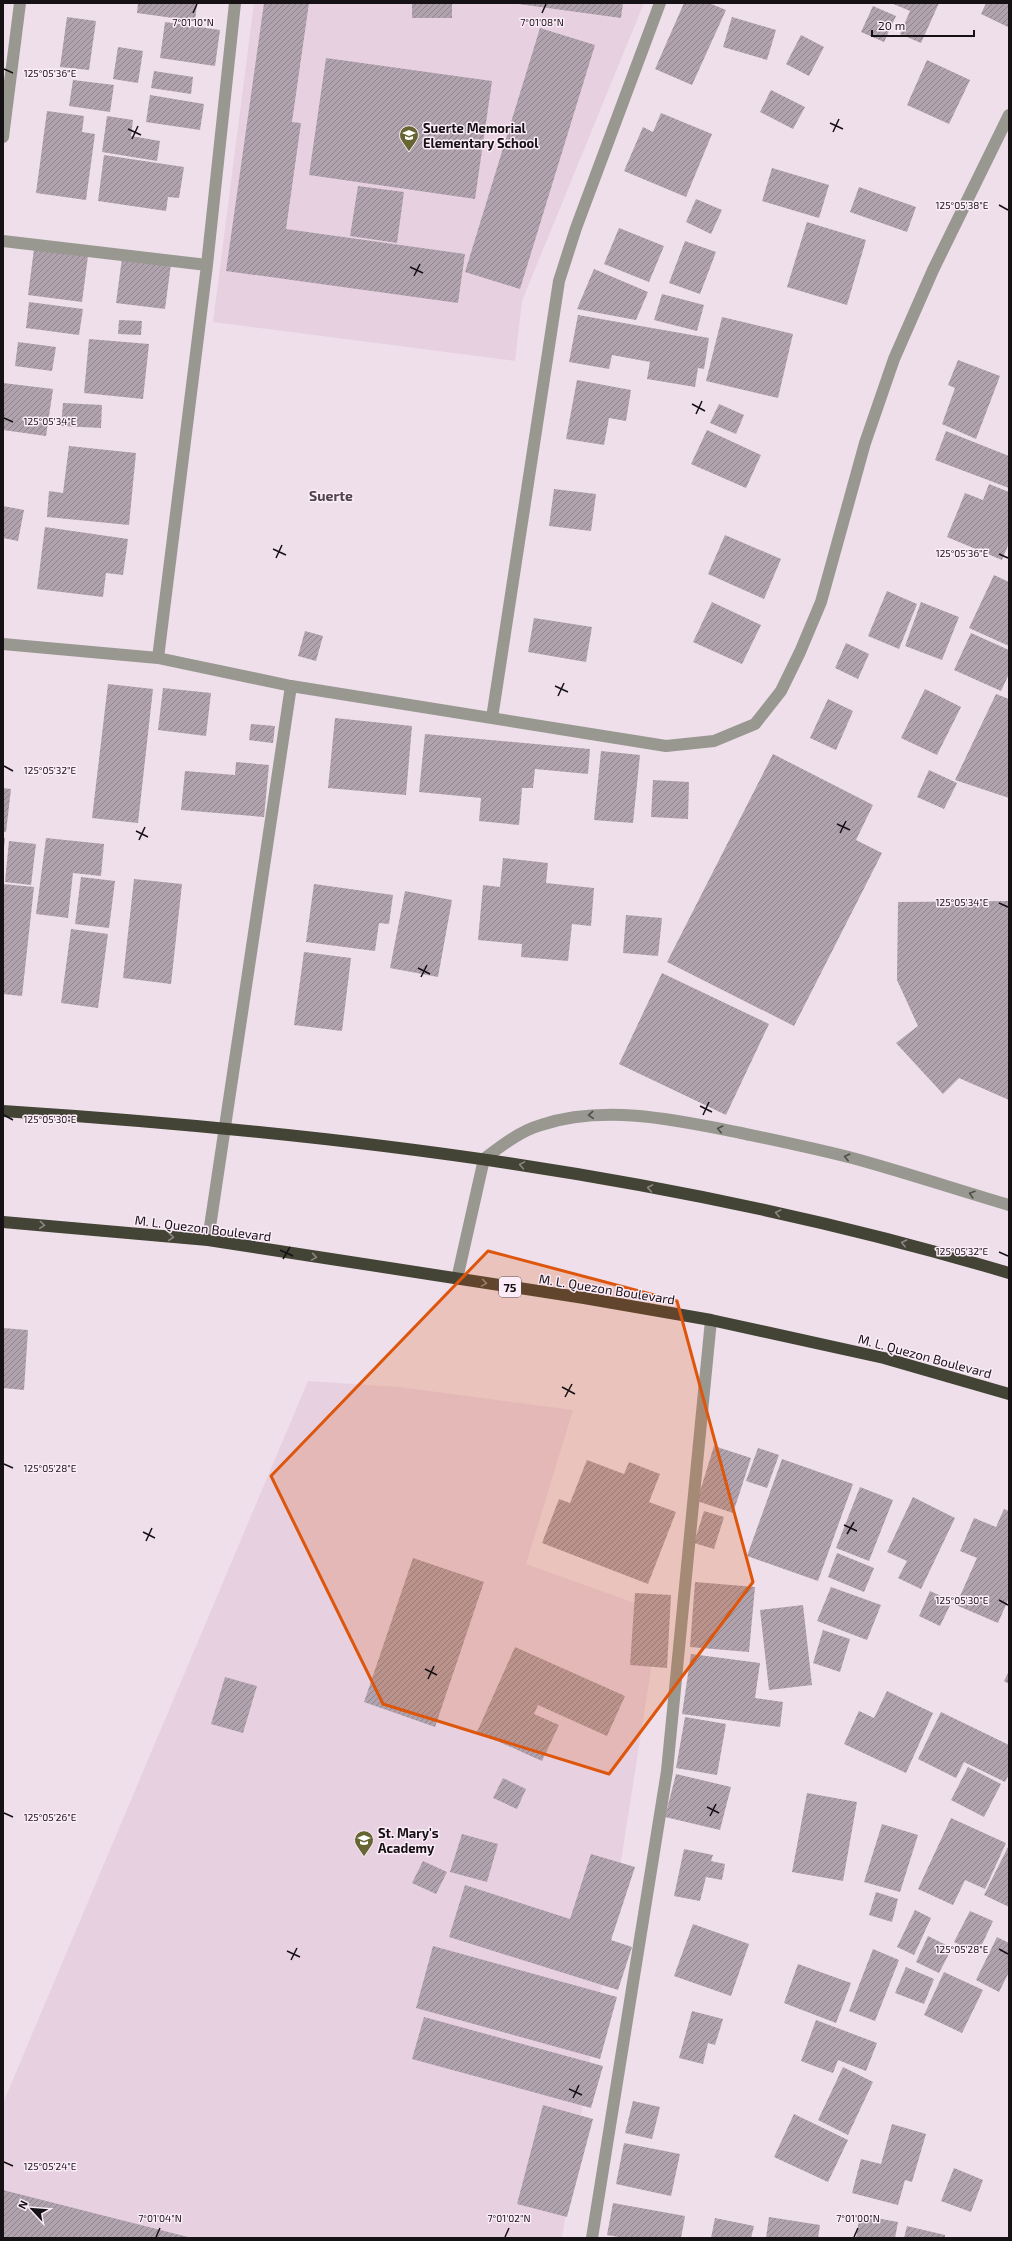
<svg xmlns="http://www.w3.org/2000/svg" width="1012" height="2241" font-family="'Exo 2',sans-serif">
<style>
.built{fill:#e7d1e1}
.building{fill:url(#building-hatch)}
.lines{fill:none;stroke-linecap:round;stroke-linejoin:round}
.street{stroke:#989891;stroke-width:12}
.highway{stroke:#434336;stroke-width:12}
.oneway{stroke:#504e4c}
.oneway2{stroke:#8d8784}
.marked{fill:#de550c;fill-opacity:0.2;stroke:#de550c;stroke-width:3;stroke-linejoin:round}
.ticks{fill:none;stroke:#161114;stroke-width:1.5}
.labels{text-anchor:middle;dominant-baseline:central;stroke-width:3;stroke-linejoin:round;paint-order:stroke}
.shield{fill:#fbecf8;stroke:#5b5358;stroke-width:1}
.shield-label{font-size:12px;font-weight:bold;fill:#161114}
.poi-label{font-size:13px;font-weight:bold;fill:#161114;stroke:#fbecf8;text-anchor:start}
.street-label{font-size:13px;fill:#161114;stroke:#fbecf8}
.neighbourhood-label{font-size:14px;font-weight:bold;fill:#50444d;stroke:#fbecf8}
.ticks-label{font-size:10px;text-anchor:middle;fill:#161114;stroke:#fbecf8;stroke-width:3;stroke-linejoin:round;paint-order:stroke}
</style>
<defs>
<pattern id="building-hatch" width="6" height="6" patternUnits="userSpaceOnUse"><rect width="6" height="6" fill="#b1a3ad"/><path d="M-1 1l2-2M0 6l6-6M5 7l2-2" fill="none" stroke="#8f838c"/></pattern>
</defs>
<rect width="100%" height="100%" fill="#eedfea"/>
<path class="built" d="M 254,3 L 644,3 L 522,301 L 515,361 L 213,322 Z
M 308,1381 L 399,1387 L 573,1410 L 526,1564 L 660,1612 L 562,2238 L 3,2238 L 3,2103 Z"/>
<path class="building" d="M 138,3 L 197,3 L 195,21 L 137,13 Z
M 264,3 L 309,3 L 292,122 L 301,123 L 286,229 L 465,254 L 458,303 L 226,271 Z
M 412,3 L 452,3 L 452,18 L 412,18 Z
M 511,3 L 623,3 L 621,18 Z
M 684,3 L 709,3 L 726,10 L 692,85 L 655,69 Z
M 891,3 L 939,3 L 921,43 L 900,34 L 910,11 Z
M 986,3 L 1009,3 L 1008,27 L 981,14 Z
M 873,6 L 896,16 L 884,42 L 861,32 Z
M 67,17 L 96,21 L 89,70 L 60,67 Z
M 732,17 L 776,30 L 767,60 L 723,47 Z
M 165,22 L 220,30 L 215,66 L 160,58 Z
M 540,28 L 595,45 L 520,289 L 465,272 Z
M 801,35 L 824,47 L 809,76 L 786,64 Z
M 118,47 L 143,51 L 138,83 L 113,79 Z
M 326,58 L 492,81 L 475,199 L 309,175 Z
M 927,60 L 970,80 L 949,124 L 907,105 Z
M 154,71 L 193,77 L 191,94 L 151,88 Z
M 73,80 L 114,85 L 110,112 L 69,106 Z
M 771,90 L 805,107 L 793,129 L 760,112 Z
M 150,95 L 204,104 L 200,130 L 146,122 Z
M 47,111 L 84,116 L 82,132 L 95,134 L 86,200 L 36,193 Z
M 661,113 L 712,134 L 686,197 L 624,171 L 643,127 L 653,132 Z
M 107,116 L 133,120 L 131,136 L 160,141 L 157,161 L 102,152 Z
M 104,155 L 184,167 L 179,198 L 168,197 L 166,211 L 98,201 Z
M 772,168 L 829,185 L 819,218 L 762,201 Z
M 358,186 L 404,192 L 397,243 L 350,236 Z
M 859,187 L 916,207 L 907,232 L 850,212 Z
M 696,199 L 722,210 L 711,234 L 686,222 Z
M 807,222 L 866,240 L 847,305 L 787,287 Z
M 619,228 L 664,246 L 649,282 L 604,264 Z
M 685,241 L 716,252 L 700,294 L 669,283 Z
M 34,249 L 88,256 L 82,302 L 28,295 Z
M 122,258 L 171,264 L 165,309 L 116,303 Z
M 594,269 L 648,292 L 636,320 L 577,309 Z
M 662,294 L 704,305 L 697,331 L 654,320 Z
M 29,302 L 83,309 L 79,335 L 26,328 Z
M 578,315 L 709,338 L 704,369 L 698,368 L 695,387 L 647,379 L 650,362 L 612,355 L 609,369 L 569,362 Z
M 722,317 L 793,334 L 778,398 L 706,381 Z
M 119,320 L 142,321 L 141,335 L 118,334 Z
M 89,339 L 149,344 L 143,399 L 84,393 Z
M 18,342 L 56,347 L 52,371 L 15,366 Z
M 958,360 L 1000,376 L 976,439 L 942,424 L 955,388 L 948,385 Z
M 577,380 L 631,390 L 626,421 L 609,418 L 604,445 L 566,439 Z
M 3,383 L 53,389 L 46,436 L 3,430 Z
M 63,403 L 102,405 L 101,428 L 61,426 Z
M 719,404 L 744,415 L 736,434 L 710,423 Z
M 707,430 L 761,455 L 746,488 L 691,464 Z
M 946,431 L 1009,456 L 1009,488 L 935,460 Z
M 69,446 L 136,453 L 129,525 L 47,517 L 49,491 L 63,493 Z
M 989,484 L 1009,492 L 1009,543 L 1002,560 L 947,537 L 965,493 L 983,500 Z
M 554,489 L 596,494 L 591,531 L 549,526 Z
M 3,506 L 24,510 L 18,541 L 3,538 Z
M 45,527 L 128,539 L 123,575 L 106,573 L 103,597 L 37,589 Z
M 725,535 L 781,559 L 764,599 L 708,574 Z
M 994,575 L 1009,582 L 1009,646 L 969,628 Z
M 887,591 L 917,604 L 899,649 L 868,636 Z
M 712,602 L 761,625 L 742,664 L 693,642 Z
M 921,602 L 959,617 L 942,660 L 905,646 Z
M 534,618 L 592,627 L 586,662 L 528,652 Z
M 305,631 L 323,636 L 316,661 L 298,656 Z
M 971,633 L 1009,650 L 1009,674 L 1001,691 L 954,670 Z
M 846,643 L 869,654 L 858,679 L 835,668 Z
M 108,684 L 153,689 L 138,823 L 92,818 Z
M 163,688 L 211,693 L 206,736 L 158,730 Z
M 925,689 L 961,707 L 937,755 L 901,738 Z
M 996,694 L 1009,699 L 1009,798 L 955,780 Z
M 828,699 L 853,711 L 836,750 L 810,738 Z
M 335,718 L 412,726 L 406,795 L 328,788 Z
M 251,724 L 275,726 L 273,743 L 249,740 Z
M 425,734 L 590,749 L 588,774 L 535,769 L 533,788 L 522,788 L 519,825 L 479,821 L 481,798 L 419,792 Z
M 601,751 L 640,755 L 633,823 L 594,820 Z
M 773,754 L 873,805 L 856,840 L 882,853 L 794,1026 L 667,962 Z
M 236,762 L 269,765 L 264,817 L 181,810 L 185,771 L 235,775 Z
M 929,770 L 957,783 L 944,809 L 917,797 Z
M 653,780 L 689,782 L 688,819 L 651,817 Z
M 3,788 L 11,789 L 6,832 L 3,832 Z
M 3,838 L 5,838 L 4,848 L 3,848 Z
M 46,838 L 104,844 L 101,876 L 73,873 L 68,918 L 36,914 Z
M 9,841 L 36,844 L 31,885 L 5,882 Z
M 503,858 L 548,863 L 546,883 L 594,888 L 591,926 L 572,924 L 568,961 L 521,957 L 522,944 L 478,940 L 483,885 L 500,887 Z
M 81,877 L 115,881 L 109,928 L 75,924 Z
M 134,879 L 182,884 L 171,984 L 123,978 Z
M 3,884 L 34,887 L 22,996 L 3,994 Z
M 314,884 L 393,895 L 389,924 L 379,923 L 375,951 L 306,942 Z
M 405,891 L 452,900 L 438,977 L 390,968 Z
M 1009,901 L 1009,1100 L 959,1078 L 943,1094 L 896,1043 L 918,1026 L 897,980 L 898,902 Z
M 626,915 L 662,918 L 658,956 L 623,953 Z
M 71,929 L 108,934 L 98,1008 L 61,1003 Z
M 304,952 L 351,958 L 342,1031 L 294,1025 Z
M 662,973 L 769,1024 L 726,1115 L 619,1064 Z
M 3,1328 L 28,1330 L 24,1390 L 3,1388 Z
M 714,1446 L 751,1458 L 733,1513 L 697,1501 Z
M 758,1448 L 779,1455 L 767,1488 L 746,1481 Z
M 782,1459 L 853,1484 L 818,1581 L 747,1556 Z
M 587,1460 L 624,1474 L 629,1462 L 660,1474 L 649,1502 L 676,1512 L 648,1584 L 542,1543 L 559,1499 L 570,1503 Z
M 860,1487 L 893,1500 L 869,1561 L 836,1548 Z
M 913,1497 L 955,1518 L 921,1589 L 898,1578 L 907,1561 L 887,1552 Z
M 1004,1509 L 1009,1511 L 1009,1598 L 998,1623 L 956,1605 L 977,1558 L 960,1551 L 974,1518 L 996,1527 Z
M 704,1511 L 724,1517 L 714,1549 L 694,1543 Z
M 837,1553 L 874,1568 L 864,1592 L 828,1577 Z
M 413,1558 L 484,1582 L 435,1727 L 364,1702 Z
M 695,1582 L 755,1587 L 749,1652 L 690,1647 Z
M 831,1587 L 881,1605 L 867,1640 L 817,1621 Z
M 930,1591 L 952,1601 L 940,1626 L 919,1616 Z
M 635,1593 L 671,1595 L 667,1668 L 630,1665 Z
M 803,1605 L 812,1685 L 769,1690 L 760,1610 Z
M 823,1630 L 850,1639 L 840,1672 L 813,1663 Z
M 515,1647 L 625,1696 L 607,1736 L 538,1705 L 534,1714 L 559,1725 L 542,1761 L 477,1732 Z
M 691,1654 L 760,1663 L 755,1698 L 783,1702 L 780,1727 L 682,1714 Z
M 1009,1671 L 1009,1684 L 1004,1681 Z
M 225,1677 L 257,1686 L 243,1733 L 211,1724 Z
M 887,1691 L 933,1713 L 906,1773 L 844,1744 L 859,1711 L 874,1718 Z
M 941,1712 L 1009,1745 L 1009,1774 L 1005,1782 L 964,1762 L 956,1778 L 918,1759 Z
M 685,1717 L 726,1724 L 717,1775 L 676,1768 Z
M 968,1767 L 1001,1784 L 984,1817 L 951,1800 Z
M 676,1774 L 731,1787 L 720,1830 L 665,1817 Z
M 503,1778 L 526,1789 L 517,1809 L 493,1798 Z
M 807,1793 L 857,1802 L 843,1881 L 792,1872 Z
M 951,1818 L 1006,1843 L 985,1889 L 965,1880 L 953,1905 L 918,1889 Z
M 882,1824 L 918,1835 L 900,1892 L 864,1882 Z
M 462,1834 L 498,1844 L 487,1882 L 450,1872 Z
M 1009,1845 L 1009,1907 L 984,1895 Z
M 684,1849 L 713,1855 L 711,1861 L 725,1864 L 722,1880 L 706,1877 L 700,1901 L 674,1896 Z
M 591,1854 L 635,1867 L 611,1940 L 632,1947 L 618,1990 L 449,1937 L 465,1885 L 570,1919 Z
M 423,1861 L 447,1872 L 436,1894 L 412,1883 Z
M 876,1892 L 898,1899 L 892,1922 L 869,1915 Z
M 915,1910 L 931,1918 L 914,1955 L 897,1947 Z
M 970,1911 L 993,1921 L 978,1953 L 954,1942 Z
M 693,1924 L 749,1944 L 731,1996 L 674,1976 Z
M 928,1936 L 952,1948 L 939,1973 L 916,1962 Z
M 997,1937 L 1009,1943 L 1009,1972 L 999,1992 L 976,1980 Z
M 433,1946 L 617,1997 L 600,2059 L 416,2008 Z
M 873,1949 L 899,1960 L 875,2021 L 849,2011 Z
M 798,1964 L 851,1983 L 836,2023 L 784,2003 Z
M 906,1967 L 934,1979 L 924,2004 L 895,1993 Z
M 944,1972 L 983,1990 L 962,2033 L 924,2015 Z
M 692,2011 L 723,2019 L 715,2045 L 708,2043 L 703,2064 L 679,2058 Z
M 424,2017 L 603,2066 L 591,2108 L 412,2059 Z
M 816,2020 L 877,2043 L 866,2071 L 838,2060 L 833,2073 L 801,2061 Z
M 843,2067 L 873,2082 L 848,2135 L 818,2120 Z
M 633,2101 L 660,2107 L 652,2139 L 625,2133 Z
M 543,2105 L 593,2119 L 567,2217 L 517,2204 Z
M 794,2114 L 848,2140 L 828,2182 L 774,2157 Z
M 892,2124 L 926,2134 L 912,2182 L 905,2180 L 898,2205 L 852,2193 L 861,2159 L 881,2164 Z
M 624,2143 L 680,2154 L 671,2196 L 616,2184 Z
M 954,2168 L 983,2180 L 971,2212 L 941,2201 Z
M 3,2190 L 188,2237 L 188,2238 L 3,2238 Z
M 613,2203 L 685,2216 L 681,2238 L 624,2238 L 607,2235 Z
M 860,2215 L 898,2222 L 895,2238 L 856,2238 Z
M 769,2217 L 820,2225 L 818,2238 L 766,2238 Z
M 715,2218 L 754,2226 L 751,2238 L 711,2238 Z
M 907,2226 L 945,2235 L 945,2238 L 904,2238 Z"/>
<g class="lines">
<path class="street" d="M 3,137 L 20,3
M 3,241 L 207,265
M 3,644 L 158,658 L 291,686 L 666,746 L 714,741 L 755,724 L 781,691 L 800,652 L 821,602 L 865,443 L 894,359 L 933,270 L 1009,115
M 158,658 L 207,265 L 235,3
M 492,718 L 559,281 L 576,228 L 660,3
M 208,1240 L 291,686
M 457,1279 L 484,1159 C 501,1146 520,1131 541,1125 C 605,1104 676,1120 741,1133 C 779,1141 818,1149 856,1159 C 907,1173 958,1190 1009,1205
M 592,2238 L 667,1771 L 711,1320"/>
<path class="highway" d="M 3,1111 C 342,1133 683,1175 1009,1273
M 3,1222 L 208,1240 L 584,1298 L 711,1320 L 884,1358 L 1009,1394"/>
</g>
<defs><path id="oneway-chevron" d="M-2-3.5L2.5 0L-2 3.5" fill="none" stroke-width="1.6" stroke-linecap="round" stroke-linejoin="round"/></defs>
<g class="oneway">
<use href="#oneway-chevron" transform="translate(591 1115) rotate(176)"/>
<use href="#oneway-chevron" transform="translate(720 1129) rotate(-168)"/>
<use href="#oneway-chevron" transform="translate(847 1157) rotate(-167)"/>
<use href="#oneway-chevron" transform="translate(972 1194) rotate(-163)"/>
</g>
<g class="oneway2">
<use href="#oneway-chevron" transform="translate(522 1165) rotate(-170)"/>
<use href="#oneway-chevron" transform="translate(650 1188) rotate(-170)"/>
<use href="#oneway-chevron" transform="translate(778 1213) rotate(-167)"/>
<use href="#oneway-chevron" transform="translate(42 1225) rotate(5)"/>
<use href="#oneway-chevron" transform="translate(171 1237) rotate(5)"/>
<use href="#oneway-chevron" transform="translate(904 1243) rotate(-167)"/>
<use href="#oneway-chevron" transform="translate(314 1257) rotate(9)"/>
<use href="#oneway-chevron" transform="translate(484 1283) rotate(9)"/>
</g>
<path class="marked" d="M 488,1251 L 677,1301 L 753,1582 L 609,1774 L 383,1704 L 271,1476 Z"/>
<path class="ticks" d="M 193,13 L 197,4M 542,13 L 546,4M 4,69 L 13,73M 830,123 L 843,129M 128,129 L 141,135M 833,132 L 839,119M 132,139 L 138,126M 999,205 L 1008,210M 410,267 L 423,273M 414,276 L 420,264M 692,404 L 705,411M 696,414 L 702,401M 4,418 L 13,422M 273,549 L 286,555M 999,554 L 1008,558M 276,558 L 282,545M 555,686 L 568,692M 558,696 L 564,683M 4,766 L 13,771M 837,824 L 850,830M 136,831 L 148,837M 840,833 L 846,821M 139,840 L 145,827M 999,903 L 1008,907M 418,968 L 430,974M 421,977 L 427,965M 700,1106 L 712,1112M 4,1115 L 13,1120M 703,1115 L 709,1102M 280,1250 L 293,1256M 999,1252 L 1008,1256M 283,1259 L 290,1247M 562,1387 L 575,1394M 565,1397 L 572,1384M 4,1464 L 13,1468M 844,1525 L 857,1531M 143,1532 L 155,1538M 847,1534 L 854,1522M 146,1541 L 152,1528M 999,1600 L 1008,1605M 425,1669 L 437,1675M 428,1679 L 434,1666M 707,1807 L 719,1813M 4,1813 L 13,1817M 710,1816 L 716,1804M 999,1949 L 1008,1954M 287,1951 L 300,1957M 291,1960 L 297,1948M 569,2089 L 582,2095M 573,2098 L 579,2085M 4,2162 L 13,2166M 156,2237 L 160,2228M 505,2237 L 509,2228M 854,2237 L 858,2228"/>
<defs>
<g id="school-pin" transform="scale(1)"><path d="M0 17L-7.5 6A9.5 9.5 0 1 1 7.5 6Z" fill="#676532" stroke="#fbecf8"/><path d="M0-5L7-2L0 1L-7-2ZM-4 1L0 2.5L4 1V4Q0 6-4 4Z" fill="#fff"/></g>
</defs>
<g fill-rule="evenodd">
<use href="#school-pin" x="409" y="135"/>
<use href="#school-pin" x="364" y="1840"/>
</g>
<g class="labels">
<rect class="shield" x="499" y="1277" width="22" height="20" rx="3"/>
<g class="shield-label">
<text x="510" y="1287">75</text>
</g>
<g class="poi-label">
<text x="423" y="128">Suerte Memorial<tspan x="423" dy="15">Elementary School</tspan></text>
<text x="378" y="1833">St. Mary's<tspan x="378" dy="15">Academy</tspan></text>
</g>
<g class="street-label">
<text transform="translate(203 1228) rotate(7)">M. L. Quezon Boulevard</text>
<text transform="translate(607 1289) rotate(9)">M. L. Quezon Boulevard</text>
<text transform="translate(925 1356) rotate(15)">M. L. Quezon Boulevard</text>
</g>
<g class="neighbourhood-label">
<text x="331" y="495">Suerte</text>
</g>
</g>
<g class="ticks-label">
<text x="193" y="26">7°01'10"N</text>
<text x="542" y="26">7°01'08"N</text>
<text x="50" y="77">125°05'36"E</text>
<text x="962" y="209">125°05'38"E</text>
<text x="50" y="425">125°05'34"E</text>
<text x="962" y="557">125°05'36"E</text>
<text x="50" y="774">125°05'32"E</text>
<text x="962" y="906">125°05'34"E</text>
<text x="50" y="1123">125°05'30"E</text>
<text x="962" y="1255">125°05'32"E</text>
<text x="50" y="1472">125°05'28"E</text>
<text x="962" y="1604">125°05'30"E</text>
<text x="50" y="1821">125°05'26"E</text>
<text x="962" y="1953">125°05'28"E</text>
<text x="50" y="2170">125°05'24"E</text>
<text x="160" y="2222">7°01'04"N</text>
<text x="509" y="2222">7°01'02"N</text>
<text x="858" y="2222">7°01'00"N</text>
</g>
<rect width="1012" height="2241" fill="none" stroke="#161114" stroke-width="8"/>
<g transform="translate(32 2209) rotate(296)" stroke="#fbecf8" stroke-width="3" paint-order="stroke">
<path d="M0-3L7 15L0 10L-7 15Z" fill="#161114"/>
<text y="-6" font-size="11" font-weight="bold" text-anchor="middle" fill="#161114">N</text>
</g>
<path d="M872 30v6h102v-6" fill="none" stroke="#161114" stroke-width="2"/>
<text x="878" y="30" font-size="12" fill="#161114" stroke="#fbecf8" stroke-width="3" paint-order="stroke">20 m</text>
</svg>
